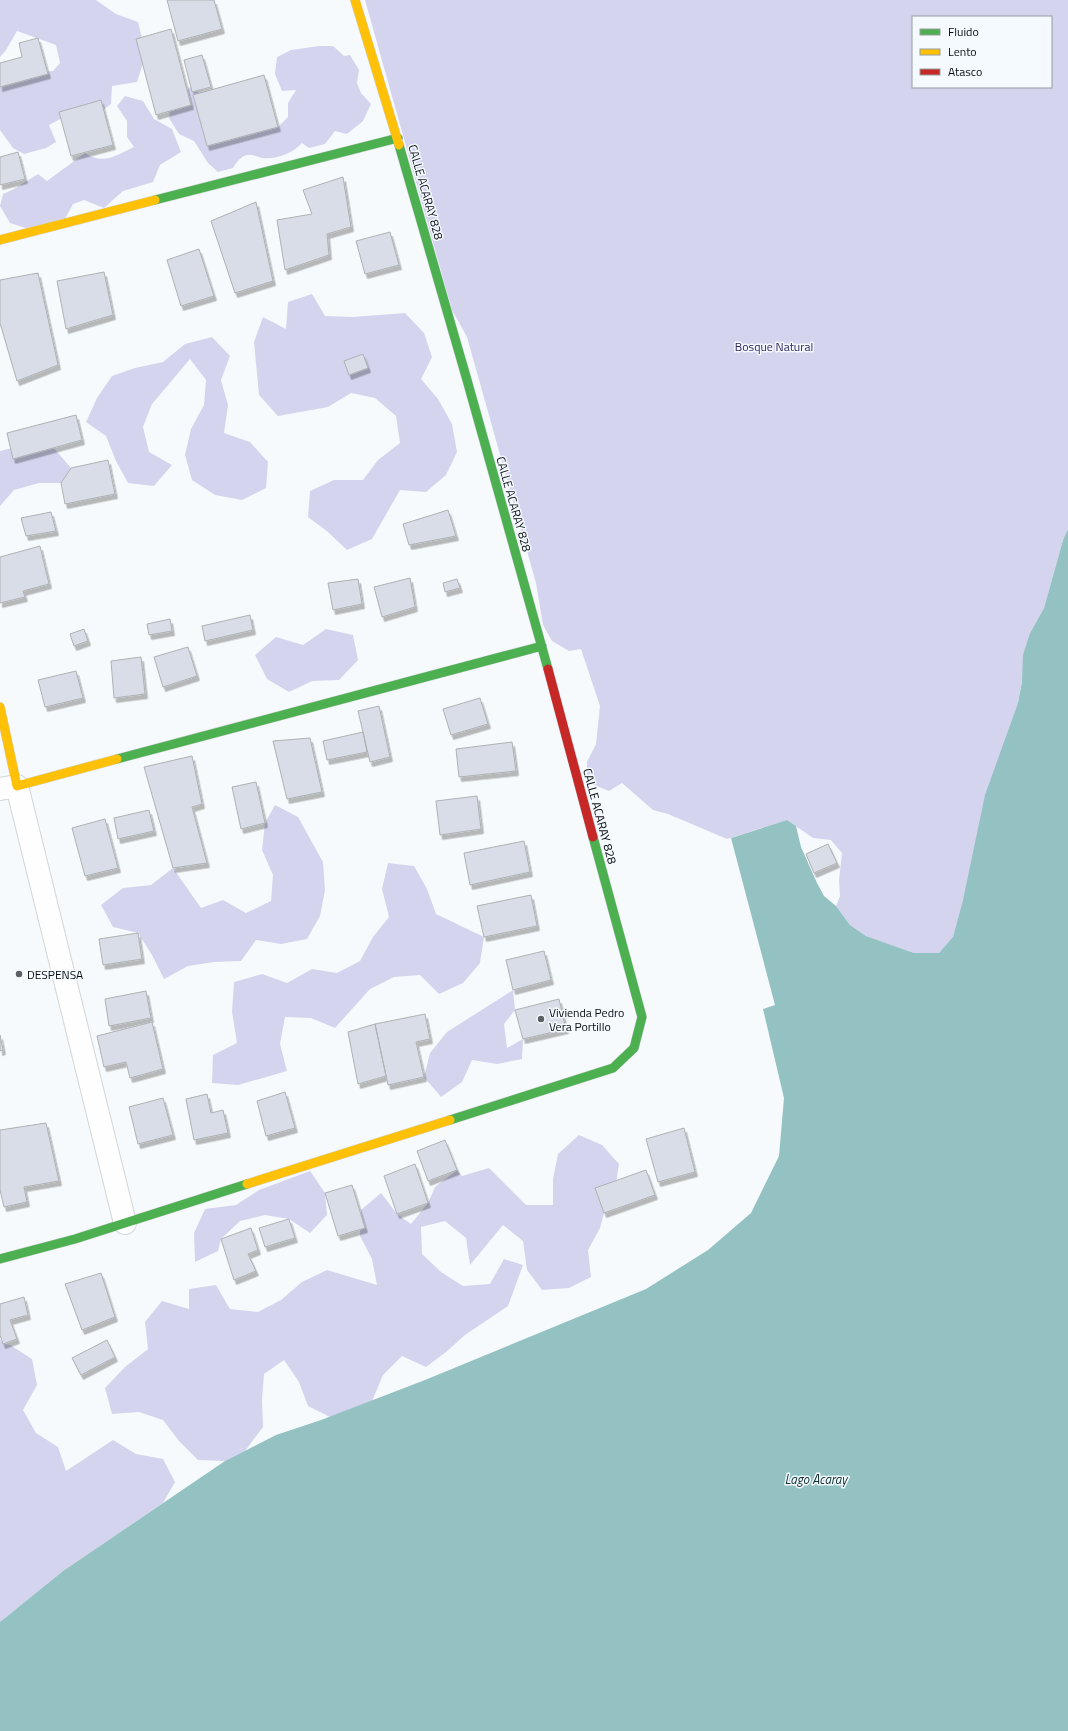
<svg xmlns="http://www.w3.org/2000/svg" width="1068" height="1731" font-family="'Titillium Web',sans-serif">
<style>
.forest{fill:#d4d4ef;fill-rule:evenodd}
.water{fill:#94c2c3}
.building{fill:#d8dde7;stroke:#afb1b4;filter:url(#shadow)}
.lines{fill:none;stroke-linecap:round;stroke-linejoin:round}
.street-casing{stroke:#d2d6d9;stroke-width:24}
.fast-casing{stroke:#d2d6d9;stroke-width:10}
.slow-casing{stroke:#d2d6d9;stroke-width:10}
.jam-casing{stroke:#d2d6d9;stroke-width:10}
.street{stroke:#fefeff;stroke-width:22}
.fast{stroke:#4caf50;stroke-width:9}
.slow{stroke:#ffc107;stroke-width:9}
.jam{stroke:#c62828;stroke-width:9}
.poi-dot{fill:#5c6063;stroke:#f4faff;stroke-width:1.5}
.labels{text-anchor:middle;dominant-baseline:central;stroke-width:3;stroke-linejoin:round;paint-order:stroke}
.street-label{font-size:12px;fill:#080d11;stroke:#f4faff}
.park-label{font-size:12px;fill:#2f255d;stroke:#f4faff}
.poi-label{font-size:12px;fill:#080d11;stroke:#f4faff;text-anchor:start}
.water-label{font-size:13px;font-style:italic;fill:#0e3031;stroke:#f4faff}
</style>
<defs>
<filter id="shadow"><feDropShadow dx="2.5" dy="4.5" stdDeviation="0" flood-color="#0004"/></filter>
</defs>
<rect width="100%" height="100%" fill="#f7fafc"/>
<path class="forest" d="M 0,0 L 96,0 L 116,14 L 138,22 L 146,54 L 137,82 L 112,86 L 111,104 L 96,115 L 66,116 L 49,125 L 56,142 L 46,148 L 24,154 L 13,148 L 0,130 L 0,77 L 53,71 L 60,63 L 56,45 L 17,31 L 6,50 L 0,57 Z
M 365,0 L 1068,0 L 1068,529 L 1063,540 L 1044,608 L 1030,633 L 1018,703 L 1006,740 L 953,938 L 939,953 L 914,953 L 866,936 L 850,925 L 836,906 L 840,896 L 839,880 L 842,853 L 831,840 L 813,838 L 787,820 L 727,839 L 668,814 L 653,810 L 622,783 L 609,791 L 587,782 L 587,762 L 596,744 L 600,706 L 581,649 L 569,651 L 552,641 L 543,625 L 536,583 L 467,337 L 452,310 ZM 913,17 L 1051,17 L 1051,87 L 913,87 Z
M 319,46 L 333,46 L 344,56 L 350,55 L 359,70 L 357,83 L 361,93 L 371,104 L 363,121 L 347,134 L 335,131 L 325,144 L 309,148 L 302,143 C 293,153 276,160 262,158 C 255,156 248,152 241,158 C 238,160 235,165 233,168 L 218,172 L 208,163 L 194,141 L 179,134 L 169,118 L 172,97 L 191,87 C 216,106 247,119 278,127 L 288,117 L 288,103 L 296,90 L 282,91 L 275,74 L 277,57 L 291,50 Z
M 125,96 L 143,101 L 154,119 L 172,129 L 181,152 L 160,165 L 153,182 L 123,191 L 104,208 L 84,200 L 73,204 L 60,228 L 35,231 L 10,223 L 0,206 L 3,194 L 14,189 L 38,174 L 47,181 L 85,153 C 104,165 115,156 134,147 L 127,137 L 127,121 L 117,106 Z
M 312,294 L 325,316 L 352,317 L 405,313 L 424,333 L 432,357 L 421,379 L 438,399 L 452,424 L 457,452 L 446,475 L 426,492 L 400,490 L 372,539 L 347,550 L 328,532 L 308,517 L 310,491 L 334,480 L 363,480 L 378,460 L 400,443 L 396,416 L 375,398 L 351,393 L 328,407 L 278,416 L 259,395 L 254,342 L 263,317 L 286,329 L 288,302 Z
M 212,337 L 230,356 L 221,380 L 228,405 L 224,433 L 250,442 L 268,462 L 266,488 L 242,500 L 215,495 L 192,480 L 185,455 L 191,429 L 204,405 L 206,380 L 190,359 L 152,404 L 143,427 L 149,452 L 172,465 L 154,486 L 128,483 L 116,461 L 106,436 L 86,422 L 97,398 L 112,376 L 135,368 L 163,362 L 185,344 Z
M 27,444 L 53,447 L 71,468 L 61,483 L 39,483 L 14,490 L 0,506 L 0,451 Z
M 326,629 L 353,635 L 358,660 L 339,680 L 312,681 L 289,692 L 267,679 L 255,655 L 276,637 L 303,645 Z
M 275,805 L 298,817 L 323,862 L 325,890 L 320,916 L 307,939 L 281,944 L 256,940 L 241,961 L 214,962 L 188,966 L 164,979 L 152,955 L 138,933 L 113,927 L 101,905 L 123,888 L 151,885 L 173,868 L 201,908 L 223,900 L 246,913 L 271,901 L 273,875 L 262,850 L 265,823 Z
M 388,863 L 414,866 L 427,889 L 436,914 L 484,937 L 480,963 L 463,983 L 439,994 L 420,975 L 394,977 L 370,989 L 335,1028 L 311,1018 L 285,1017 L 280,1044 L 287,1071 L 238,1085 L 212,1083 L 213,1055 L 237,1043 L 232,1012 L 234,982 L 262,974 L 287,983 L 312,969 L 337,973 L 360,961 L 373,937 L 389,917 L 382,889 Z
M 513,990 L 515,1010 L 504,1024 L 507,1048 L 523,1039 L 522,1059 L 497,1064 L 472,1060 L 462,1082 L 441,1097 L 424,1077 L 430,1053 L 447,1032 Z
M 579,1135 L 602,1145 L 619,1164 L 615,1190 L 604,1213 L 600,1228 L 588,1250 L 591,1277 L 569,1288 L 542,1290 L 527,1270 L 523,1241 L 503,1225 L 470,1265 L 466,1238 L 445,1221 L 421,1227 L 422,1254 L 441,1272 L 463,1286 L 490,1284 L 504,1259 L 523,1265 L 508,1306 L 465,1335 L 446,1352 L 426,1367 L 402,1356 L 383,1375 L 372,1401 L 330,1417 L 308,1406 L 299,1382 L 284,1360 L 264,1374 L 262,1400 L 263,1427 L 245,1451 L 225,1461 L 198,1460 L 179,1441 L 163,1420 L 139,1412 L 112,1414 L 105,1388 L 125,1367 L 148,1349 L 145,1322 L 162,1301 L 189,1309 L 189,1289 L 216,1285 L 230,1309 L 258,1312 L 281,1300 L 302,1282 L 327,1270 L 377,1285 L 372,1259 L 360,1236 L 361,1210 L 381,1193 L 397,1214 L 411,1224 L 428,1203 L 435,1187 L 457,1170 L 462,1176 L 489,1168 L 526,1205 L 553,1205 L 553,1179 L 558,1154 Z
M 310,1171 L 325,1193 L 327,1215 L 310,1233 L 289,1219 L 265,1215 L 240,1221 L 221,1239 L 218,1251 L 195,1262 L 194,1233 L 205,1209 L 236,1205 L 259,1190 Z
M 0,1339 L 3,1344 L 10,1345 L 32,1359 L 37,1385 L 23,1410 L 36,1433 L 58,1447 L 66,1471 L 113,1440 L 136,1454 L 163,1459 L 175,1482 L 163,1503 L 63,1571 L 0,1622 Z"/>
<path class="water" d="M 1068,529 L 1068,1731 L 0,1731 L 0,1622 L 63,1571 L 225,1461 L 276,1435 L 321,1420 L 425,1380 L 646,1289 L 708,1250 L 751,1213 L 779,1156 L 784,1098 L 763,1009 L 775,1005 L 731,838 L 787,820 L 796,826 L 801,847 L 817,883 L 824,896 L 836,906 L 850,925 L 866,936 L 914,953 L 939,953 L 953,937 L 963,900 L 985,795 L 1018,703 L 1022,681 L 1023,655 L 1030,633 L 1044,608 L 1063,540 Z"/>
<path class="building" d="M 167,0 L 214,0 L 222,29 L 178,41 Z
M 171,29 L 191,105 L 156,115 L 136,39 Z
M 38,38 L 48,74 L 0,87 L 0,63 L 22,57 L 19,43 Z
M 202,55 L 211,87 L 192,92 L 184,60 Z
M 264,75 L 278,127 L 207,146 L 193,95 Z
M 101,100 L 113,145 L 71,156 L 59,112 Z
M 18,152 L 25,179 L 0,185 L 0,157 Z
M 343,177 L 351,227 L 327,234 L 329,255 L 285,270 L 277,220 L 312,214 L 303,190 Z
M 256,202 L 273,281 L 235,293 L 211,221 Z
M 390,232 L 399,265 L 365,274 L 356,241 Z
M 199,249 L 214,296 L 181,306 L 167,260 Z
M 104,272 L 113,315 L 66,329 L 57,281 Z
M 38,273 L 58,365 L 17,381 L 0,323 L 0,280 Z
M 363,354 L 368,368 L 349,375 L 344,361 Z
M 76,415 L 82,440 L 13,459 L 7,433 Z
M 108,460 L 115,494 L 65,504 L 61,483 L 71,468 Z
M 448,510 L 456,536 L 409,545 L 403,524 Z
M 51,512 L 56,531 L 26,536 L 21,518 Z
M 40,546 L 49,584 L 23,591 L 25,597 L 0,603 L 0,557 Z
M 410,578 L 415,607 L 382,617 L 374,587 Z
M 358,579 L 362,604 L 333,610 L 328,583 Z
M 457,579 L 460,588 L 445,592 L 443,583 Z
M 250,615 L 253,630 L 205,641 L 202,626 Z
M 170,619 L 172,631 L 149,635 L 147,624 Z
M 84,629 L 88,641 L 74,646 L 70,634 Z
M 188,647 L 197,676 L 163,687 L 154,657 Z
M 141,657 L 145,694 L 114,698 L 111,661 Z
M 76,671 L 83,698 L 45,707 L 38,680 Z
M 480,698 L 488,724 L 451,735 L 443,709 Z
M 379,706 L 390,757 L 370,762 L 358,711 Z
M 363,732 L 367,752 L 327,760 L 323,741 Z
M 310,738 L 322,792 L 287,799 L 273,741 Z
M 512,742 L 516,771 L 459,777 L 456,749 Z
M 192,756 L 202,804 L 192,807 L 207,863 L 173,868 L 144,767 Z
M 256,782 L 265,823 L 241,829 L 232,787 Z
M 477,796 L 481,829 L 440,835 L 436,801 Z
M 149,810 L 154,831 L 118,839 L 114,818 Z
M 105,819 L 118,868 L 85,876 L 72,828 Z
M 524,841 L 530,872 L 470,885 L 464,853 Z
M 828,844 L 837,863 L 814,873 L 806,854 Z
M 531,895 L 537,926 L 484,937 L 477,906 Z
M 138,933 L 142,959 L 103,965 L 99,939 Z
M 544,951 L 551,980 L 513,990 L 506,960 Z
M 146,991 L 151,1018 L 109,1026 L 105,999 Z
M 559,999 L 566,1029 L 523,1039 L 515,1010 Z
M 425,1014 L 430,1039 L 416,1042 L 424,1077 L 388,1085 L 375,1024 Z
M 152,1022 L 163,1069 L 130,1078 L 126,1062 L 104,1067 L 97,1036 Z
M 375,1024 L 386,1076 L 358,1084 L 348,1032 Z
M 0,1035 L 3,1050 L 0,1051 Z
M 285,1092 L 295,1128 L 266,1136 L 257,1101 Z
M 207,1094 L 211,1113 L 223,1110 L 228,1133 L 194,1140 L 186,1099 Z
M 163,1098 L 173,1135 L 138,1144 L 129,1107 Z
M 46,1123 L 59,1181 L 24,1187 L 27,1202 L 4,1207 L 0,1190 L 0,1130 Z
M 684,1128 L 695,1172 L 658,1182 L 646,1139 Z
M 445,1140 L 457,1170 L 428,1181 L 417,1151 Z
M 415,1164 L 428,1203 L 397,1214 L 384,1176 Z
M 646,1170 L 655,1195 L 604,1213 L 595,1188 Z
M 352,1185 L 365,1228 L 338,1236 L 325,1193 Z
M 289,1219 L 295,1238 L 265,1247 L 259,1228 Z
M 251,1228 L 258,1250 L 248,1254 L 256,1271 L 234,1280 L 221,1239 Z
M 101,1273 L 115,1317 L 82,1330 L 65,1284 Z
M 24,1297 L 28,1315 L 10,1320 L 17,1339 L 3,1344 L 0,1335 L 0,1304 Z
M 107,1340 L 115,1357 L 81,1375 L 72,1358 Z"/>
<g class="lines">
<g class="street-casing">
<path id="street" d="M 0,789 L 17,786 L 125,1223"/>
</g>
<g class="fast-casing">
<path id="fast" d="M 399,145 L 467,380 L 548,669
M 155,200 L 398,138
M 117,759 L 542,646
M 450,1120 L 613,1068 L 634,1048 L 642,1017 L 593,837
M 0,1259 L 75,1239 L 247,1184"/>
</g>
<g class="slow-casing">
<path id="slow" d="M 355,0 L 399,145
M 0,240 L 155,200
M 0,707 L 17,786 L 117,759
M 247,1184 L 450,1120"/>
</g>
<g class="jam-casing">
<path id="jam" d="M 548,669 L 593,837"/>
</g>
<use href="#street" class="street"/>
<use href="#fast" class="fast"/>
<use href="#slow" class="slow"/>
<use href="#jam" class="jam"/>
</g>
<g class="poi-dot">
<circle cx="19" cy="974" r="4"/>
<circle cx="541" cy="1019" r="4"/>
</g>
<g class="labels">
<g class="street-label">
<text transform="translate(426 192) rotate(74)">CALLE ACARAY 828</text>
<text transform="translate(514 504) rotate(74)">CALLE ACARAY 828</text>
<text transform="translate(600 816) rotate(75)">CALLE ACARAY 828</text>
</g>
<g class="park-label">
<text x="774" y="346">Bosque Natural</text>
</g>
<g class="poi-label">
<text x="27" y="974">DESPENSA</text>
<text x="549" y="1012">Vivienda Pedro<tspan x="549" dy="14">Vera Portillo</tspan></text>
</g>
<g class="water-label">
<text x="816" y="1479">Lago Acaray</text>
</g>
</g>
<rect x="912" y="16" width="140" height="72" fill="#f4faff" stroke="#969ba0"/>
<rect x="920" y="29" width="20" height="6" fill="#4caf50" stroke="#969ba0"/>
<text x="948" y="36" font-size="12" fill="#080d11">Fluido</text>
<rect x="920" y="49" width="20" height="6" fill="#ffc107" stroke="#969ba0"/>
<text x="948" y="56" font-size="12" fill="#080d11">Lento</text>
<rect x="920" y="69" width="20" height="6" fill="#c62828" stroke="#969ba0"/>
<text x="948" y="76" font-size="12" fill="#080d11">Atasco</text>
</svg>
